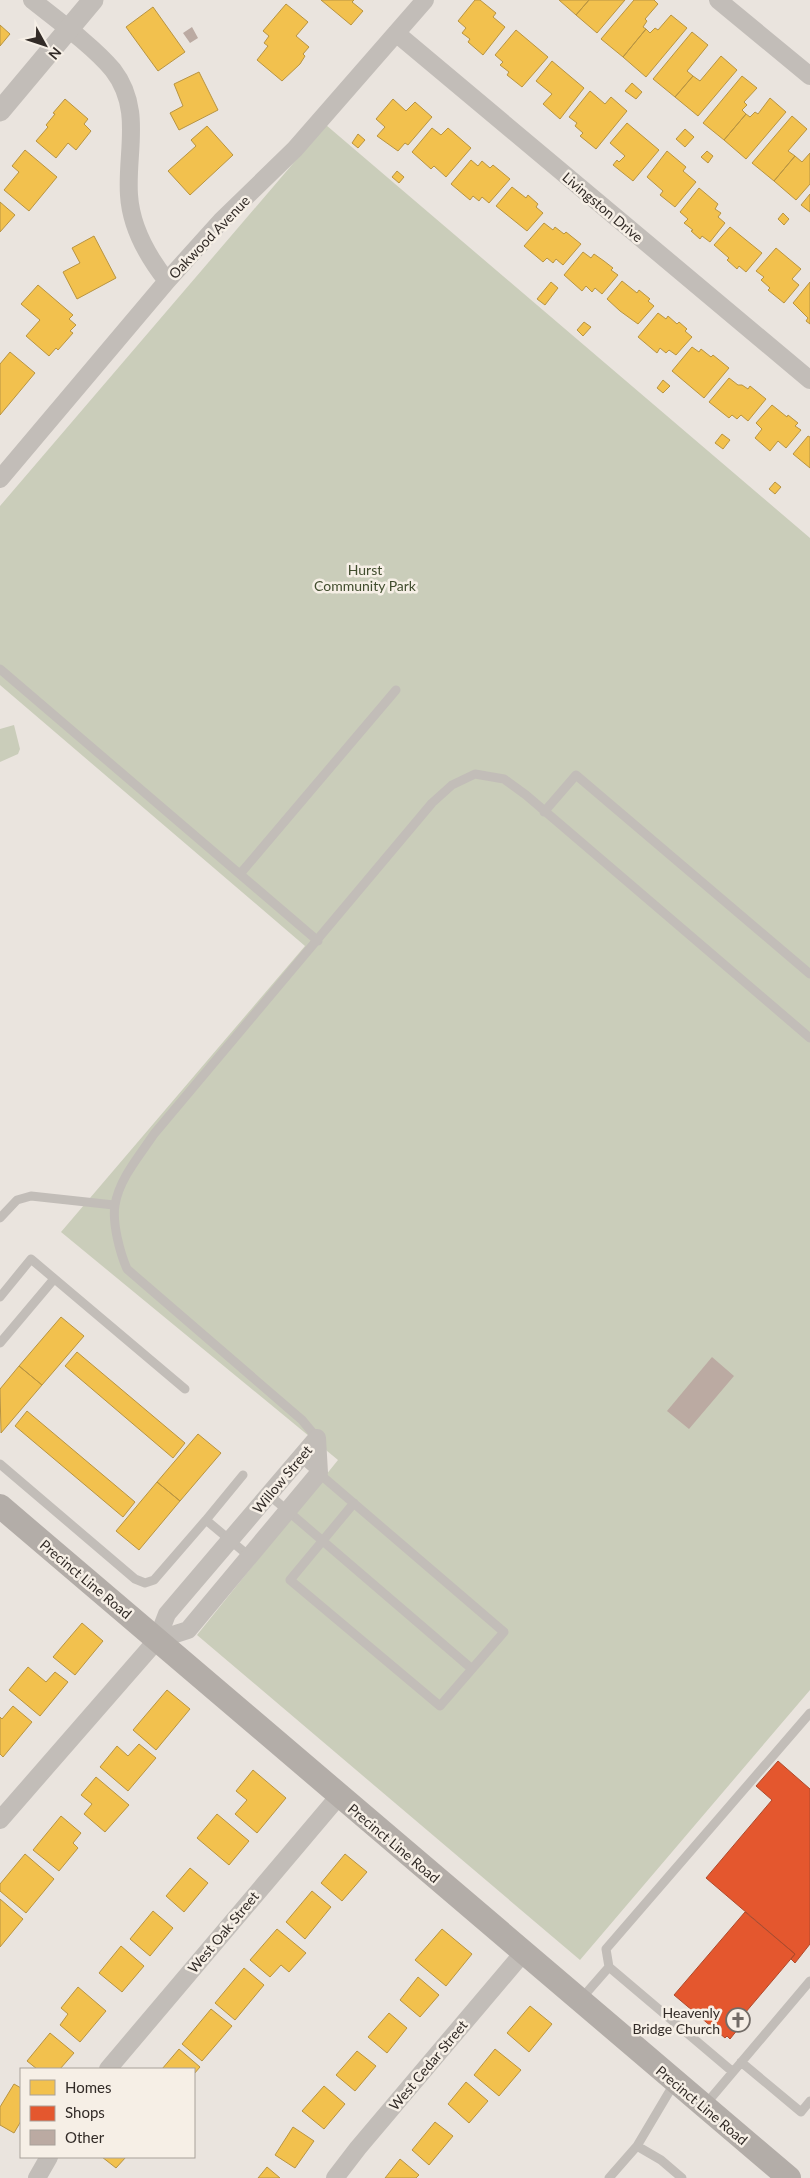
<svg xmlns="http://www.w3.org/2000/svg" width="810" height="2178" font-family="Lato,sans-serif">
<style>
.green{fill:#cacdba}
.homes{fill:#f2c14e;stroke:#b89442}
.shops{fill:#e4572e;stroke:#af4a2c}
.building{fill:#bbaaa2}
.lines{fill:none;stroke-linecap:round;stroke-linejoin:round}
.service{stroke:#c2bdb8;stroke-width:9}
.minor{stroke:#c2bdb8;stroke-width:18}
.tertiary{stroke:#c2bdb8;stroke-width:21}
.secondary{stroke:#b3ada8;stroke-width:24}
.labels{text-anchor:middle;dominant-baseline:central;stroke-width:5;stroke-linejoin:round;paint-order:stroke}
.street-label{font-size:14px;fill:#322b27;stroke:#f6efe6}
.park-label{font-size:14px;fill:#414d2e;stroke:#f6efe6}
.poi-label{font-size:14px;fill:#322b27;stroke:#f6efe6;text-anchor:end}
</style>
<rect width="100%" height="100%" fill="#eae4de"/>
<path class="green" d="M 326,125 L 810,538 L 810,1690 L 580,1960 L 197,1635 L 338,1460 L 61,1232 L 305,946 L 0,685 L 0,506 Z
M 14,725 L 20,749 L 18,754 L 0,762 L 0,729 Z"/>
<path class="homes" d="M 321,0 L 354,0 L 352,2 L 363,11 L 351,25 Z
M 475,0 L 480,0 L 496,13 L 493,17 L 505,27 L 483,55 L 468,42 L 470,39 L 462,33 L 466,28 L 458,21 Z
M 559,0 L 589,0 L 576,15 Z
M 589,0 L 625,0 L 597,33 L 576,15 Z
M 634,0 L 654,0 L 658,4 L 645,19 L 647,21 L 643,27 L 646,29 L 623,57 L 601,39 Z
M 286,4 L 308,22 L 296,36 L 309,47 L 303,54 L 305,56 L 300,64 L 282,81 L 257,60 L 268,46 L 264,43 L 269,36 L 263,31 Z
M 153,7 L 185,52 L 158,71 L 126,27 Z
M 671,15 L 687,28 L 646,77 L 623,57 L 646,29 L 650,33 L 655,28 L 658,30 Z
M 0,25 L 10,34 L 0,46 Z
M 516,30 L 548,57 L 522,87 L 507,75 L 509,72 L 500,65 L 503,62 L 495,55 Z
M 692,32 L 708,45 L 687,71 L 693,76 L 675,97 L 653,79 Z
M 721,56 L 737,70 L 698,116 L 675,97 L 693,76 L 700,81 Z
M 552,61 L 584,88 L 560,119 L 543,104 L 552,94 L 536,81 Z
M 199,72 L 218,110 L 179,130 L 170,113 L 183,106 L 174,84 Z
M 742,76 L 757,88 L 744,102 L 747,105 L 742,110 L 746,114 L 724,140 L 703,123 Z
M 632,83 L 642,92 L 636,99 L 625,91 Z
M 590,91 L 605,104 L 611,97 L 627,111 L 596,149 L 580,136 L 583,133 L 575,126 L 577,123 L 569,117 Z
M 770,98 L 786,112 L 746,159 L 724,140 L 746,114 L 750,117 L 755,112 L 758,114 Z
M 65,99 L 88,119 L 84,124 L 91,131 L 76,150 L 68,143 L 56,158 L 36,141 L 48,127 L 46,125 L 55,114 L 53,113 Z
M 393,99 L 406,111 L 415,102 L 432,117 L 408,145 L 405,143 L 398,151 L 377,136 L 385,127 L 376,119 Z
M 792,116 L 807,129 L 788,151 L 795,156 L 774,181 L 752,163 Z
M 627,123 L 659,150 L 633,181 L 613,165 L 617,160 L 619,162 L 625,156 L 610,143 Z
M 207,126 L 233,155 L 190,195 L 168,171 L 196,146 L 191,140 Z
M 432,128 L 441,135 L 448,128 L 471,148 L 446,177 L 434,166 L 431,169 L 412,152 Z
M 685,129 L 694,137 L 685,147 L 676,139 Z
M 358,134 L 365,140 L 358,148 L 352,143 Z
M 25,150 L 57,177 L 29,211 L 4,190 L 19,172 L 12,166 Z
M 667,151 L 686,167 L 683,171 L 696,182 L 675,207 L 660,195 L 663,191 L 647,177 Z
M 707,151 L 713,156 L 708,163 L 701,157 Z
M 810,153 L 810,184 L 796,200 L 774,181 L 795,156 L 802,162 Z
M 471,160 L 478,166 L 482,161 L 490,168 L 493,165 L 510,179 L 489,203 L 482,197 L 479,201 L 473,196 L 470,200 L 451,184 Z
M 397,171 L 404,177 L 399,183 L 392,177 Z
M 512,187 L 526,198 L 528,195 L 538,204 L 536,207 L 543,213 L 527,231 L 496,206 Z
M 699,188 L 718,204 L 715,209 L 721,213 L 718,217 L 725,223 L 710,242 L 702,236 L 700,239 L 691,231 L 693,230 L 684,223 L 688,219 L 680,212 Z
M 810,194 L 810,212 L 801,205 Z
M 0,202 L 15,215 L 0,232 Z
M 783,213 L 789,219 L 784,225 L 778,219 Z
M 544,223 L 553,230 L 555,227 L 564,234 L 566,232 L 581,244 L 563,265 L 556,259 L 553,263 L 547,258 L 543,262 L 524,246 Z
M 730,227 L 762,253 L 746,272 L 739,266 L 737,269 L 727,260 L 729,258 L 714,245 Z
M 94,236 L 116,278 L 77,299 L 63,272 L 80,263 L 72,248 Z
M 776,248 L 801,269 L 792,279 L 799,285 L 784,303 L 768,290 L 770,288 L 761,280 L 764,277 L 756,271 Z
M 583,252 L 591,258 L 594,254 L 604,261 L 613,268 L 611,270 L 618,275 L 602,294 L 595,288 L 592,292 L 586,286 L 582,291 L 564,275 Z
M 622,281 L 637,293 L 639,290 L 650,299 L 648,301 L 654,306 L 638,324 L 620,311 L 607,299 Z
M 551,282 L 558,288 L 545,305 L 537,299 Z
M 810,282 L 810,324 L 806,321 L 808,318 L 793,303 Z
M 38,285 L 73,315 L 69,319 L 76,325 L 70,331 L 73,333 L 58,350 L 56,348 L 49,356 L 26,336 L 40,320 L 21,304 Z
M 658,313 L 666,319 L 668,316 L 677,324 L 679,322 L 687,329 L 685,331 L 692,337 L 676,355 L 669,350 L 666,353 L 660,348 L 657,353 L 638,337 Z
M 584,322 L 591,327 L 583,336 L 577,330 Z
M 692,347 L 699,352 L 701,349 L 711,357 L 713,355 L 729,368 L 704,398 L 672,371 Z
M 10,352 L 35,373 L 0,415 L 0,364 Z
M 729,378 L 738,385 L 742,385 L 748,389 L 750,386 L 766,399 L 748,421 L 741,415 L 737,419 L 732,415 L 729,418 L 709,402 Z
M 663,380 L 670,386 L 663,393 L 657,388 Z
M 772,405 L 787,417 L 788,415 L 798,423 L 795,426 L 801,430 L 786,448 L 778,441 L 770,451 L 755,438 L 762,429 L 756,423 Z
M 722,434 L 730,440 L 723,449 L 715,443 Z
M 808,436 L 810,437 L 810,468 L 793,454 Z
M 775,482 L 781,487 L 775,494 L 769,489 Z
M 61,1317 L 84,1336 L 42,1385 L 19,1366 Z
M 77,1352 L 185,1443 L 173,1458 L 65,1366 Z
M 19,1366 L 42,1385 L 1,1433 L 0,1389 Z
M 27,1411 L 135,1502 L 123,1517 L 15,1426 Z
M 198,1434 L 221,1453 L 180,1501 L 157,1482 Z
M 157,1482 L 180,1501 L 139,1550 L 116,1531 Z
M 82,1623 L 103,1641 L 75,1675 L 53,1657 Z
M 28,1667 L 46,1682 L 55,1672 L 68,1682 L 40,1716 L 9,1690 Z
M 167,1690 L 190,1709 L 156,1750 L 133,1730 Z
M 13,1706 L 32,1722 L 3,1757 L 0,1754 L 0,1717 L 2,1719 Z
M 139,1744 L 156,1758 L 128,1791 L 100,1767 L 117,1746 L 128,1756 Z
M 253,1770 L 286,1798 L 257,1833 L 235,1814 L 247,1800 L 236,1791 Z
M 96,1777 L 129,1805 L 105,1832 L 84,1814 L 92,1804 L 81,1795 Z
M 217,1814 L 249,1841 L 229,1865 L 197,1838 Z
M 61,1816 L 81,1833 L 73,1843 L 78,1848 L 59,1871 L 33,1850 Z
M 25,1854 L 54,1879 L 26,1913 L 0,1891 L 0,1884 Z
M 345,1854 L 367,1872 L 342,1901 L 321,1883 Z
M 190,1868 L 208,1883 L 184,1912 L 166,1896 Z
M 312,1891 L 331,1907 L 305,1939 L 286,1922 Z
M 0,1899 L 23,1919 L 0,1947 Z
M 153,1911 L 173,1928 L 150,1956 L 130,1939 Z
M 277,1929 L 306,1953 L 289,1972 L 281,1965 L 270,1977 L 250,1960 Z
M 442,1929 L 472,1954 L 446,1986 L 415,1960 Z
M 121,1946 L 144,1966 L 122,1992 L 99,1973 Z
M 244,1968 L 264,1985 L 235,2020 L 215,2003 Z
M 418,1977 L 439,1995 L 420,2017 L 400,2000 Z
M 78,1987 L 106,2011 L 80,2042 L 60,2025 L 68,2014 L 61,2008 Z
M 530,2006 L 552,2024 L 529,2052 L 507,2033 Z
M 211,2009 L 232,2026 L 202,2061 L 182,2044 Z
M 389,2013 L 407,2028 L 387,2053 L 368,2037 Z
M 50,2033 L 74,2053 L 60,2069 L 37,2069 L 27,2061 Z
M 179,2049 L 200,2067 L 194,2074 L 194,2069 L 162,2069 Z
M 495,2049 L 521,2070 L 499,2096 L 474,2075 Z
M 357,2051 L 376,2066 L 355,2091 L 336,2075 Z
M 466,2082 L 488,2101 L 469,2123 L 448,2104 Z
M 14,2084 L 21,2088 L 21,2121 L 14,2133 L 0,2125 L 0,2107 Z
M 324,2086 L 345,2104 L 324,2129 L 302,2111 Z
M 435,2122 L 453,2136 L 429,2165 L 412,2150 Z
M 293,2127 L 314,2141 L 295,2168 L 275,2155 Z
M 102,2157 L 126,2157 L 116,2168 Z
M 400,2159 L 419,2175 L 416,2178 L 385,2178 Z
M 267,2167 L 280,2178 L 258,2178 Z"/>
<path class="shops" d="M 778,1761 L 810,1789 L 810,1944 L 795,1963 L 791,1959 L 795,1954 L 706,1878 L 772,1800 L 756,1786 Z
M 745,1912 L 795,1954 L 734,2026 L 738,2029 L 730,2039 L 727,2036 L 725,2038 L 674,1995 Z"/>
<path class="building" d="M 192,27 L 198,38 L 190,43 L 183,33 Z
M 712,1357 L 734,1376 L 689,1429 L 667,1411 Z"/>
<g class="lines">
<path class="service" d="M 0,669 L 318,941
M 544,812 L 576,775 L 810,974
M 240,874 L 396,690
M 0,1218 L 17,1200 L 31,1196 L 114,1205
M 0,1297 L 31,1259 L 185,1389
M 0,1343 L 54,1279
M 317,1438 L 302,1420 L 127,1269 C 120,1253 112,1223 115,1205 C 119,1179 140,1155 154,1134 L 432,803 L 452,785 L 475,774 L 504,779 L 526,795 L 810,1038
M 301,1458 L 504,1632 L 440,1706 L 290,1580 L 354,1503
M 0,1464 L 135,1579 L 145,1583 L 154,1580 L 206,1520
M 243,1475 L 206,1520 L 249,1556
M 268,1494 L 472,1669
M 609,1967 L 606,1949 L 810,1713
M 581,1999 L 609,1967 L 733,2072
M 741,2062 L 801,2112 L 810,2101
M 705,2105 L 810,1981
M 637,2146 L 661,2160 L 682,2178
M 609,2178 L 637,2146 L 675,2082"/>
<path class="minor" d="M 32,0 C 56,19 94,47 113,70 C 143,109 126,152 129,195 C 131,227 148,257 167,281
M 718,0 L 810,76
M 396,33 L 810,380
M 0,479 L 167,281 L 221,221 L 295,149 L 425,0
M 157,1640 L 188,1630 L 319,1473 L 317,1438
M 0,1820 L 157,1640 L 167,1614 L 317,1438
M 108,2069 L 339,1796
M 37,2178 L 49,2157
M 335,2178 L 358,2148 L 523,1953"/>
<path class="tertiary" d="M 0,111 L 93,0"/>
<path class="secondary" d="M 0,1506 L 789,2178"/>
</g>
<defs>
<g id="church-ring" transform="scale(1.25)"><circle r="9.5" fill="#f6efe6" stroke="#726c67" stroke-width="1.5"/><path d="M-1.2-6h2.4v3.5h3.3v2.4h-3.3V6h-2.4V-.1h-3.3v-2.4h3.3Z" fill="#726c67"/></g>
</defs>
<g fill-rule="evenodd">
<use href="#church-ring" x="738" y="2020"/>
</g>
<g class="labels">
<g class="street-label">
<text transform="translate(603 207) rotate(40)">Livingston Drive</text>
<text transform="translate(209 237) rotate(-46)">Oakwood Avenue</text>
<text transform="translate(282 1479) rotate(-50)">Willow Street</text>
<text transform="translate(86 1579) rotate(40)">Precinct Line Road</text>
<text transform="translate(394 1843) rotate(40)">Precinct Line Road</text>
<text transform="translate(223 1932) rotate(-50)">West Oak Street</text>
<text transform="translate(428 2065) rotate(-50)">West Cedar Street</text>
<text transform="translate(702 2105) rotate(40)">Precinct Line Road</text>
</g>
<g class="park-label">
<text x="365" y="569">Hurst<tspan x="365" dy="16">Community Park</tspan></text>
</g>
<g class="poi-label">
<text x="720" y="2012">Heavenly<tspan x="720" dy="16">Bridge Church</tspan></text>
</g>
</g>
<rect x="20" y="2068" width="175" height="90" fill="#f6efe6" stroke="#a8a19a"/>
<rect x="30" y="2080" width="25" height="15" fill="#f2c14e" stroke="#a8a19a"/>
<text x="65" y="2093" font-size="15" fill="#322b27">Homes</text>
<rect x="30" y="2106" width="25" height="15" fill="#e4572e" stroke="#a8a19a"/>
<text x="65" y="2118" font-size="15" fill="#322b27">Shops</text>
<rect x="30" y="2130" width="25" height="15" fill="#bbaaa2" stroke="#a8a19a"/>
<text x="65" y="2143" font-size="15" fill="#322b27">Other</text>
<g transform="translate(45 45) rotate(130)" stroke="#f6efe6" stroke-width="4" paint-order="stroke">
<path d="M0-4L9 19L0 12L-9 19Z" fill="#322b27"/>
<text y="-8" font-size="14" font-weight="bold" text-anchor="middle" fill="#322b27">N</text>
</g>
</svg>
